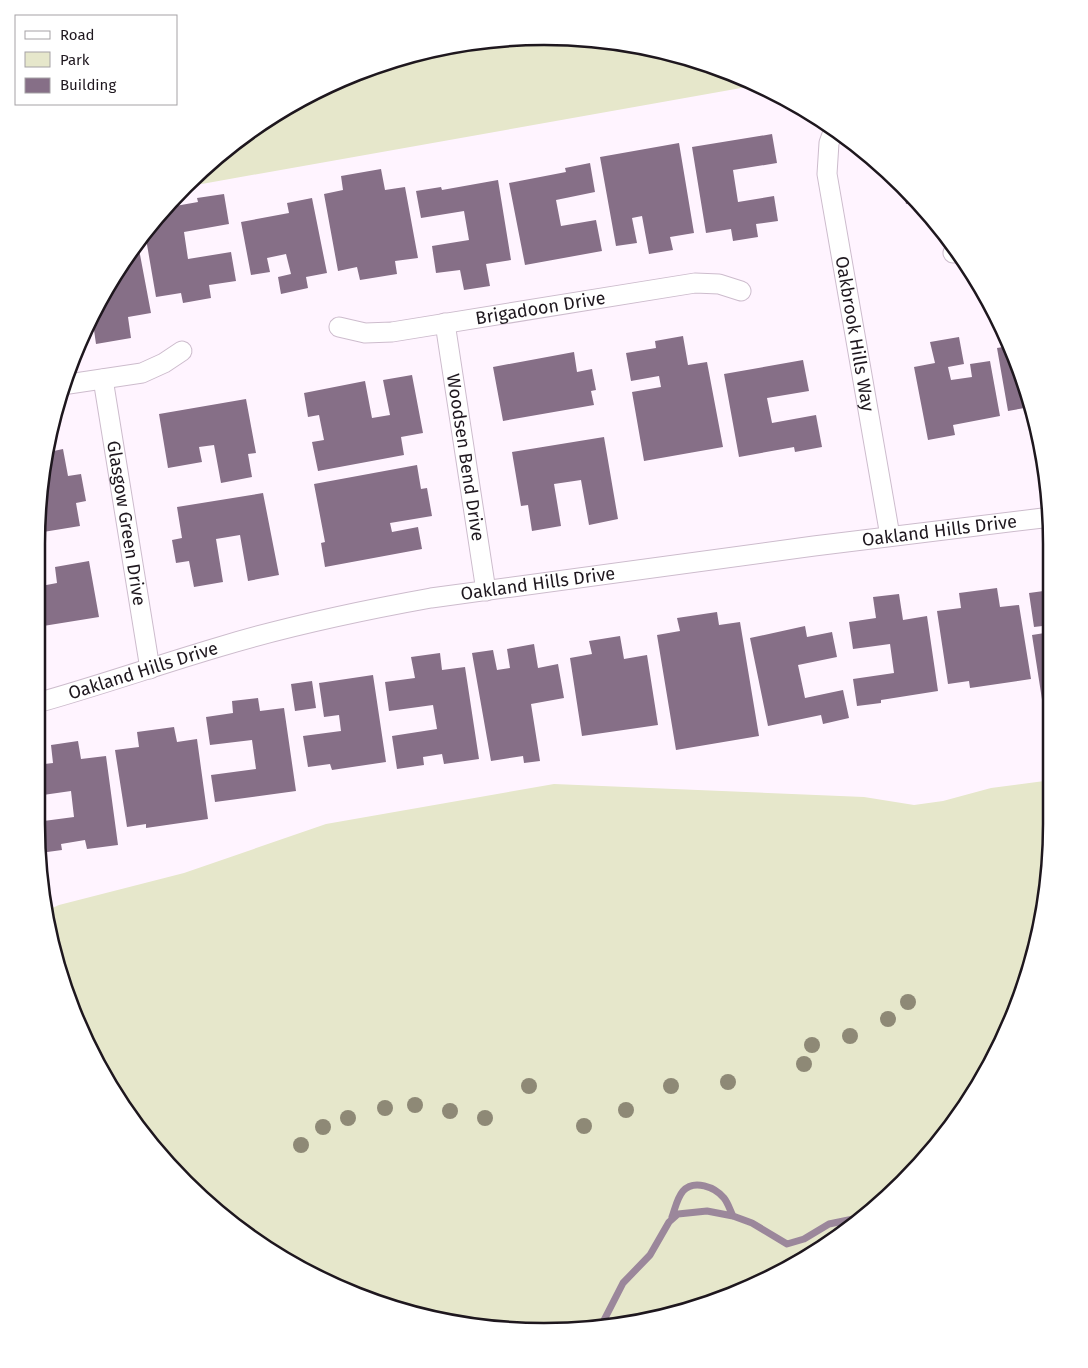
<svg xmlns="http://www.w3.org/2000/svg" width="1088" height="1368" font-family="'Fira Sans',sans-serif">
<style>
.green{fill:#e6e7cb}
.lines{fill:none;stroke-linecap:round;stroke-linejoin:round}
.stream{stroke:#9b879b;stroke-width:7}
.building{fill:#866f87}
.street-casing{stroke:#cdbccd;stroke-width:21}
.street{stroke:#fff;stroke-width:19}
.tree{fill:#8e8976}
.labels{text-anchor:middle;dominant-baseline:central;stroke-width:4;stroke-linejoin:round;paint-order:stroke}
.street-label{font-size:18px;fill:#1e171e;stroke:#fff}
.rim{fill:none;stroke:#1e171e;stroke-width:2.5}
</style>
<rect width="100%" height="100%" fill="#fff4ff"/>
<path class="green" d="M 578,37 L 676,54 L 758,85 L 185,187 L 209,162 L 290,104 L 381,63 L 478,41 Z
M 1052,780 L 1052,824 L 1042,923 L 1013,1018 L 966,1106 L 879,1206 L 798,1264 L 675,1315 L 544,1332 L 412,1314 L 290,1264 L 185,1183 L 104,1078 L 53,955 L 48,910 L 59,905 L 184,873 L 326,824 L 554,784 L 864,797 L 914,805 L 943,801 L 991,788 Z"/>
<g class="lines">
<path class="stream" d="M 672,1217 C 675,1209 677,1198 683,1191 C 694,1179 715,1187 724,1198 C 728,1203 730,1210 733,1216
M 602,1324 L 623,1283 L 650,1255 L 669,1222 L 678,1214 L 707,1211 L 733,1216 L 752,1223 L 787,1244 L 804,1239 L 829,1224 L 863,1217"/>
</g>
<path class="building" d="M 772,134 L 777,163 L 733,170 L 738,202 L 774,196 L 778,221 L 756,224 L 758,237 L 733,241 L 731,229 L 706,233 L 692,147 Z
M 679,143 L 694,233 L 670,237 L 673,250 L 649,254 L 642,216 L 632,218 L 637,243 L 616,246 L 600,157 Z
M 590,163 L 595,192 L 556,200 L 561,226 L 596,220 L 602,251 L 525,265 L 509,183 L 566,172 L 565,168 Z
M 381,169 L 385,190 L 405,187 L 418,258 L 395,261 L 397,274 L 360,280 L 357,267 L 338,271 L 324,194 L 343,190 L 341,176 Z
M 498,180 L 511,260 L 486,264 L 490,286 L 464,290 L 460,270 L 436,273 L 432,246 L 469,240 L 464,211 L 421,218 L 416,191 L 441,187 L 442,190 Z
M 903,188 L 918,202 L 906,204 Z
M 224,194 L 229,224 L 184,232 L 188,259 L 231,252 L 236,281 L 209,285 L 211,298 L 183,303 L 181,293 L 156,297 L 145,233 L 164,208 L 198,202 L 197,198 Z
M 312,198 L 327,273 L 306,277 L 308,288 L 281,294 L 278,277 L 291,274 L 286,254 L 267,258 L 270,272 L 251,275 L 241,222 L 289,213 L 287,203 Z
M 137,244 L 138,244 L 151,313 L 128,317 L 131,338 L 96,344 L 94,330 L 85,332 L 104,290 Z
M 996,317 L 1002,330 L 1003,332 L 998,333 Z
M 683,336 L 688,365 L 707,362 L 723,447 L 644,461 L 632,392 L 661,387 L 659,376 L 631,381 L 626,353 L 656,348 L 655,341 Z
M 959,337 L 964,364 L 948,367 L 951,380 L 972,377 L 970,364 L 990,361 L 1000,416 L 953,425 L 955,435 L 928,440 L 914,367 L 935,363 L 930,342 Z
M 1009,346 L 1025,381 L 1030,407 L 1008,411 L 997,348 Z
M 574,352 L 577,372 L 592,369 L 596,390 L 591,391 L 594,405 L 503,421 L 493,367 Z
M 803,360 L 809,391 L 767,398 L 772,423 L 816,415 L 822,447 L 795,452 L 794,447 L 739,457 L 724,374 Z
M 412,375 L 423,433 L 401,437 L 404,455 L 318,471 L 312,442 L 324,440 L 319,415 L 308,417 L 304,393 L 365,381 L 372,418 L 390,415 L 383,380 Z
M 246,399 L 256,453 L 248,454 L 252,477 L 221,483 L 214,445 L 199,447 L 202,462 L 168,468 L 159,414 Z
M 604,437 L 618,519 L 589,525 L 581,480 L 554,484 L 561,526 L 532,531 L 528,505 L 521,506 L 512,452 Z
M 63,449 L 68,476 L 81,474 L 86,501 L 76,503 L 80,526 L 37,533 L 37,511 L 49,452 Z
M 417,465 L 421,489 L 427,488 L 432,516 L 390,523 L 392,532 L 418,527 L 422,549 L 325,567 L 321,543 L 325,542 L 314,484 Z
M 263,493 L 279,575 L 248,581 L 240,535 L 216,539 L 223,582 L 194,587 L 189,561 L 176,563 L 172,540 L 182,538 L 177,507 Z
M 89,561 L 99,617 L 37,627 L 37,568 L 41,586 L 57,583 L 55,567 Z
M 997,588 L 1000,607 L 1019,605 L 1031,679 L 970,688 L 969,681 L 948,684 L 937,611 L 961,608 L 959,593 Z
M 1051,590 L 1051,625 L 1034,627 L 1029,593 Z
M 899,594 L 903,620 L 927,616 L 938,691 L 881,700 L 881,703 L 857,706 L 853,679 L 894,673 L 890,644 L 853,649 L 849,622 L 876,618 L 873,597 Z
M 717,612 L 719,625 L 740,622 L 759,736 L 676,750 L 657,635 L 680,631 L 677,618 Z
M 805,626 L 807,637 L 832,632 L 837,657 L 798,665 L 805,698 L 843,690 L 849,718 L 823,724 L 821,715 L 768,726 L 750,638 Z
M 1051,632 L 1051,705 L 1043,706 L 1032,635 Z
M 620,636 L 624,659 L 647,655 L 658,725 L 582,736 L 570,658 L 592,654 L 589,641 Z
M 534,644 L 538,668 L 558,664 L 564,698 L 531,704 L 540,761 L 524,763 L 523,756 L 491,761 L 472,653 L 493,650 L 497,670 L 510,668 L 507,649 Z
M 440,653 L 442,670 L 465,667 L 479,759 L 444,764 L 442,754 L 423,757 L 424,765 L 397,769 L 392,736 L 437,729 L 433,705 L 389,711 L 385,682 L 415,678 L 411,657 Z
M 373,675 L 386,762 L 332,770 L 330,764 L 308,767 L 303,736 L 341,731 L 339,715 L 324,717 L 319,683 Z
M 312,681 L 316,708 L 295,711 L 291,684 Z
M 258,698 L 260,711 L 284,708 L 296,791 L 215,802 L 211,775 L 256,769 L 252,740 L 210,745 L 206,717 L 233,713 L 232,701 Z
M 174,727 L 177,742 L 197,739 L 208,819 L 146,828 L 146,824 L 127,827 L 115,750 L 139,747 L 137,732 Z
M 78,741 L 81,759 L 106,756 L 118,845 L 87,849 L 85,840 L 61,844 L 62,850 L 40,853 L 36,822 L 74,817 L 71,791 L 36,796 L 36,765 L 53,763 L 51,745 Z"/>
<g class="lines">
<g class="street-casing">
<g id="street">
<path id="s1" d="M 834,129 L 829,143 L 827,174 L 890,536"/>
<path d="M 953,253 L 956,252"/>
<path id="s2" d="M 445,323 L 486,591"/>
<path id="s3" d="M 339,327 L 365,333 L 392,332 L 695,283 L 719,284 L 741,291"/>
<path id="s4" d="M 103,379 L 150,669"/>
<path d="M 62,385 L 142,373 L 164,363 L 182,351"/>
<path id="s5" d="M 37,703 C 98,686 158,665 219,647 C 288,626 359,611 431,598 L 814,546 L 1051,517"/>
</g>
</g>
<use href="#street" class="street"/>
</g>
<g class="tree">
<circle cx="908" cy="1002" r="8"/>
<circle cx="888" cy="1019" r="8"/>
<circle cx="850" cy="1036" r="8"/>
<circle cx="812" cy="1045" r="8"/>
<circle cx="804" cy="1064" r="8"/>
<circle cx="728" cy="1082" r="8"/>
<circle cx="529" cy="1086" r="8"/>
<circle cx="671" cy="1086" r="8"/>
<circle cx="415" cy="1105" r="8"/>
<circle cx="385" cy="1108" r="8"/>
<circle cx="626" cy="1110" r="8"/>
<circle cx="450" cy="1111" r="8"/>
<circle cx="348" cy="1118" r="8"/>
<circle cx="485" cy="1118" r="8"/>
<circle cx="584" cy="1126" r="8"/>
<circle cx="323" cy="1127" r="8"/>
<circle cx="301" cy="1145" r="8"/>
</g>
<g class="labels">
<g class="street-label">
<text stroke="none"><textPath href="#s3" startOffset="204">Brigadoon Drive</textPath></text>
<text stroke="none"><textPath href="#s1" startOffset="208">Oakbrook Hills Way</textPath></text>
<text stroke="none"><textPath href="#s2" startOffset="136">Woodsen Bend Drive</textPath></text>
<text stroke="none"><textPath href="#s4" startOffset="146">Glasgow Green Drive</textPath></text>
<text stroke="none"><textPath href="#s5" startOffset="921">Oakland Hills Drive</textPath></text>
<text stroke="none"><textPath href="#s5" startOffset="516">Oakland Hills Drive</textPath></text>
<text stroke="none"><textPath href="#s5" startOffset="111">Oakland Hills Drive</textPath></text>
</g>
</g>
<path d="M0 0H1088V1368H0ZM544 45H544A499 499 0 0 1 1043 544V824A499 499 0 0 1 544 1323H544A499 499 0 0 1 45 824V544A499 499 0 0 1 544 45Z" fill="#fff" fill-rule="evenodd"/>
<path class="rim" d="M544 45H544A499 499 0 0 1 1043 544V824A499 499 0 0 1 544 1323H544A499 499 0 0 1 45 824V544A499 499 0 0 1 544 45Z"/>
<rect x="15" y="15" width="162" height="90" fill="#ffffff" stroke="#a5a2a5"/>
<rect x="25" y="31" width="25" height="8" fill="#ffffff" stroke="#a5a2a5"/>
<text x="60" y="40" font-size="15" fill="#1e171e">Road</text>
<rect x="25" y="52" width="25" height="15" fill="#e6e7cb" stroke="#a5a2a5"/>
<text x="60" y="65" font-size="15" fill="#1e171e">Park</text>
<rect x="25" y="78" width="25" height="15" fill="#866f87" stroke="#a5a2a5"/>
<text x="60" y="90" font-size="15" fill="#1e171e">Building</text>
</svg>
